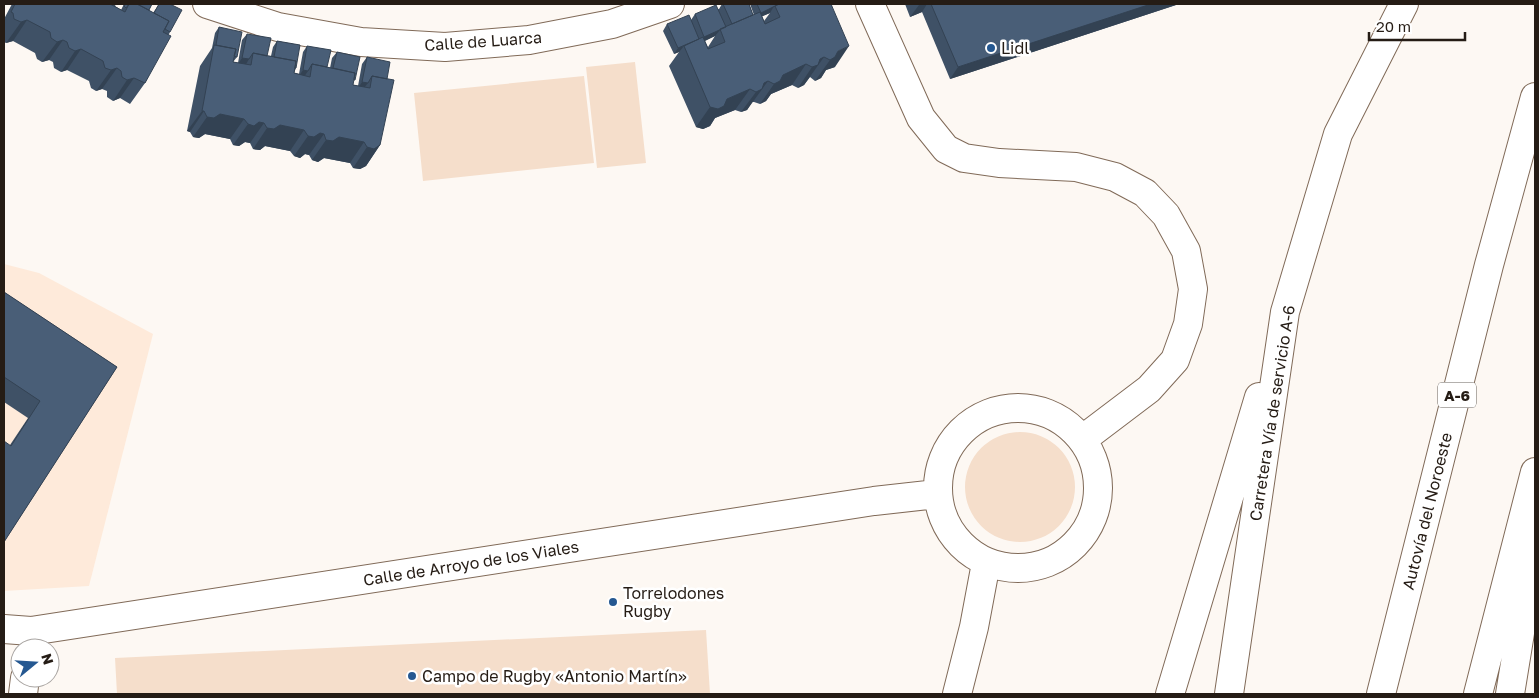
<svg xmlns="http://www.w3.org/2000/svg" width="1539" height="698" font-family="'Golos Text',sans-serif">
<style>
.built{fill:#feeada}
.green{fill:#f5decb}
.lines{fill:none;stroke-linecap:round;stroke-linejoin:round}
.minor-casing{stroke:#806a58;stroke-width:30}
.motorway-casing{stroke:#806a58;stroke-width:30}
.minor{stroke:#fff;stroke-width:28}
.motorway{stroke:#fff;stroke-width:28}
.wall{fill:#3f5166;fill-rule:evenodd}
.shaded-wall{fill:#334253}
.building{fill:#495e77;stroke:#334253}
.poi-dot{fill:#255891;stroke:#fff;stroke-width:2}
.labels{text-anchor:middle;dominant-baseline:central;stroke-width:5;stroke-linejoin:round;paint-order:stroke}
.shield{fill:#fff;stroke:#66605b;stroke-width:1}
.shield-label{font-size:15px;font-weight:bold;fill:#251c15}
.street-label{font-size:16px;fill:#251c15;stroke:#fff}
.poi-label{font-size:16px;fill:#251c15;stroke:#fff;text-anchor:start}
</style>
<rect width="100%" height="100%" fill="#fdf8f3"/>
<path class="built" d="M 4,264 L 39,273 L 153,334 L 89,586 L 4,591 Z"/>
<path class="green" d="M 635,62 L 646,163 L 597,168 L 586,67 Z
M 584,76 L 594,163 L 423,181 L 414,93 Z
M965 487a55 55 0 1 1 110 0a55 55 0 1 1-110 0Z
M 706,630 L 710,694 L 117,694 L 115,658 Z"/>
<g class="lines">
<g class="minor-casing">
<path id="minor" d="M 207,4 L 278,27 L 361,42 L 445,47 L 529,40 L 612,24 L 670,4
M 870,4 L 921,118 L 946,149 L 964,158 L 999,163 L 1076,167 L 1115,177 L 1145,193 L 1166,215 L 1186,251 L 1193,289 L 1188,324 L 1175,360 L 1149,389 L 1083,439
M938 488a80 80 0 1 1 160 0a80 80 0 1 1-160 0Z
M 4,629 L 31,631 L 874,501 L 937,494
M 23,694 L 25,678
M 957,694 L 974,627 L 986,563
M 1170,694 L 1259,397
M 1229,694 L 1285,312 L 1338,134 L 1404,4"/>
</g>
<g class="motorway-casing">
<path id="motorway" d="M 1381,694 L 1489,265 L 1535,97
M 1478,694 L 1535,472
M 1510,694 L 1535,541"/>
</g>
<use href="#minor" class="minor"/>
<use href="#motorway" class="motorway"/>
</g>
<path class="wall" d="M 12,4 L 116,4 L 115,6 L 121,10 L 124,4 L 152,4 L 149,10 L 153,13 L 159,4 L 170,4 L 170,32 L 145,83 L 130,104 L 120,98 L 113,101 L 107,97 L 107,91 L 102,89 L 96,91 L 91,88 L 89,81 L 67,70 L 61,72 L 54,68 L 53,62 L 49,60 L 42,62 L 37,59 L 35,53 L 13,41 L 6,43 L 4,42 L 4,19 Z
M 722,4 L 749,4 L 753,15 L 754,15 L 750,4 L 831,4 L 835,67 L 826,70 L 821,78 L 815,81 L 810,77 L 804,85 L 798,88 L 792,85 L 771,94 L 766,101 L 760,104 L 754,102 L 752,102 L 747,110 L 741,112 L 735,110 L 715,118 L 710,126 L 703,129 L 696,127 L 669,66 L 679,52 L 674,54 L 663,31 L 667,24 L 691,20 L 695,14 L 719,9 ZM 770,13 L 764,21 L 762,16 ZM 715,36 L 708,47 L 705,41 Z
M 905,4 L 1179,4 L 950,79 L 922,12 L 910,17 Z
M 219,27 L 237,57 L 233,62 L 238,63 L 242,40 L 247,34 L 267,56 L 271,56 L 273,47 L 277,41 L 296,68 L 294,73 L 299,74 L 303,52 L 307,46 L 327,67 L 330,68 L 332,58 L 337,52 L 353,82 L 353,85 L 358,86 L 362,64 L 367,57 L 387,79 L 380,145 L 366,166 L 360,169 L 353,168 L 350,163 L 324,158 L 318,162 L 312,160 L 309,155 L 305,154 L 300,158 L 294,156 L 290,151 L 265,146 L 260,150 L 253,149 L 250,143 L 245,142 L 239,146 L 233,145 L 230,139 L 205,134 L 199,138 L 193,137 L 190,132 L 187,131 L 200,66 L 212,48 L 215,33 Z
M 4,292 L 117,367 L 4,542 L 10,445 L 28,418 L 4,402 Z"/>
<path class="shaded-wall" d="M 922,4 L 927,4 L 922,12 L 910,17 L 919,5 Z
M 1151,4 L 1179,4 L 950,79 L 958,67 Z
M 774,6 L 770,13 L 756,19 L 761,13 Z
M 27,20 L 13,41 L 6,43 L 21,22 Z
M 720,30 L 715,36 L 700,43 L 704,37 Z
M 63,40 L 49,60 L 42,62 L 57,42 Z
M 684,46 L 679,52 L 674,54 L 678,48 Z
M 849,46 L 835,67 L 826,70 L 821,78 L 815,81 L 830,60 L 838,51 Z
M 81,49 L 67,70 L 61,72 L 75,51 Z
M 824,57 L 804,85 L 798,88 L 812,67 L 820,59 Z
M 242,58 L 249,59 L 245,66 L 238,64 Z
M 806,64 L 792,85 L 771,94 L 766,101 L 760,104 L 774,84 L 783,75 Z
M 117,68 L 102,89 L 96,91 L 111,70 Z
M 303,70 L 308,71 L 304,77 L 299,76 Z
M 134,78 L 120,98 L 113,101 L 127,80 Z
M 768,81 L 747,110 L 741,112 L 756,92 L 764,83 Z
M 362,82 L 368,83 L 363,89 L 358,88 Z
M 750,89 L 735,110 L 715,118 L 710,126 L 703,129 L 696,127 L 710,107 Z
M 202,111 L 204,111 L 190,132 L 187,131 Z
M 220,114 L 244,119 L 230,139 L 205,134 L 199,138 L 193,137 L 207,117 Z
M 259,122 L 264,123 L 250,143 L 245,142 L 239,146 L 233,145 L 248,124 Z
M 280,125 L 304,130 L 290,151 L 265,146 L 260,150 L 253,149 L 267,128 Z
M 320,133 L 324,134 L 309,155 L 305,154 L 300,158 L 294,156 L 308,136 Z
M 339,137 L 364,142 L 350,163 L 324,158 L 318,162 L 312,160 L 326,140 Z
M 380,145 L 366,166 L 360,169 L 353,168 L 367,147 Z"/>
<path class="building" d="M 15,4 L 110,4 L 125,12 L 129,4 L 137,4 L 169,21 L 163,32 L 171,36 L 145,83 L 134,78 L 127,80 L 122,77 L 121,71 L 117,68 L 111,70 L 105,68 L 103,61 L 81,49 L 75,51 L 69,48 L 67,42 L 63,40 L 57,42 L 51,38 L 50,32 L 27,20 L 21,22 L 14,19 L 13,13 L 11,12 Z
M 125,4 L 129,4 L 126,8 L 124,6 Z
M 137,4 L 152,4 L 149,10 Z
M 159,4 L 170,4 L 182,10 L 170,32 L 165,29 L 169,21 L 154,13 Z
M 723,4 L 749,4 L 753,15 L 732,24 Z
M 757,4 L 779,4 L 761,13 Z
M 779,4 L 831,4 L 849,46 L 838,51 L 835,57 L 830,60 L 824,57 L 820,59 L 818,65 L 812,67 L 806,64 L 783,75 L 780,81 L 774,84 L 768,81 L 764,83 L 762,89 L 756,92 L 750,89 L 727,99 L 724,106 L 718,109 L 710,107 L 684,46 L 703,37 L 708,49 L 725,42 L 720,29 L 760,12 L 765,24 L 780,17 L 775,6 Z
M 931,4 L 1151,4 L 958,67 Z
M 716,5 L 726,27 L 704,37 L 695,14 Z
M 689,15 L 699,39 L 678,48 L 667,24 Z
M 219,27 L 242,32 L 237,57 L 234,56 L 236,49 L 216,45 Z
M 247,34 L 271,38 L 267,56 L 253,53 L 249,59 L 242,58 Z
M 277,41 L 300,45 L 296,68 L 295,68 L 296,61 L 274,57 Z
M 214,45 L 236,49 L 233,62 L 251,65 L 253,53 L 296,61 L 294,73 L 310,77 L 312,64 L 355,73 L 353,85 L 370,88 L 372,76 L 394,80 L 380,145 L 374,149 L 367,147 L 364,142 L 339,137 L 333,141 L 326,140 L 324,134 L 320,133 L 314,137 L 308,136 L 304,130 L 280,125 L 274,129 L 267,128 L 264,123 L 259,122 L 254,126 L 248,124 L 244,119 L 220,114 L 214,118 L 207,117 L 204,111 L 202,111 Z
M 307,46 L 331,50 L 327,67 L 312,64 L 308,71 L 303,70 Z
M 337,52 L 360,57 L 355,80 L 354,80 L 355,73 L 333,68 Z
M 367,57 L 390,62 L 387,79 L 372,76 L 368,83 L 362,82 Z
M 4,292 L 117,367 L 4,542 L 4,441 L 11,446 L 40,401 L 4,377 Z"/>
<g class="poi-dot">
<circle cx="991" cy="48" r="5"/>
<circle cx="613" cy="602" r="5"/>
<circle cx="412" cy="676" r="5"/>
</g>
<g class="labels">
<rect class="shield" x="1438" y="382.5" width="38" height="25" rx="4"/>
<g class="shield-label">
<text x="1457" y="395">A-6</text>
</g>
<g class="street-label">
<text transform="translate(483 41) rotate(-4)">Calle de Luarca</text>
<text transform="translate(1272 413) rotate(-81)">Carretera Vía de servicio A-6</text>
<text transform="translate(1427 511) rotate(-76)">Autovía del Noroeste</text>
<text transform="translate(471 563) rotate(-9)">Calle de Arroyo de los Viales</text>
</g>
<g class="poi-label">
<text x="1001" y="48">Lidl</text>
<text x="623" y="593">Torrelodones<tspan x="623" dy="18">Rugby</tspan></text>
<text x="422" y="676">Campo de Rugby «Antonio Martín»</text>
</g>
</g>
<rect width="1539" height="698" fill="none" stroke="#251c15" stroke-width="10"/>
<g transform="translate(35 663) rotate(72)"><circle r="24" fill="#ffffff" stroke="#a8a4a1"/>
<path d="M0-4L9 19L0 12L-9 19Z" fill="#255891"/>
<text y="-8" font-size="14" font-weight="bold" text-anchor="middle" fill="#251c15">N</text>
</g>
<path d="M1369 32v8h96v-8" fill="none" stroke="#251c15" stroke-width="2.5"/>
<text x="1376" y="32" font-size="15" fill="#251c15" stroke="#ffffff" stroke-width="4" paint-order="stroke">20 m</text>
</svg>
